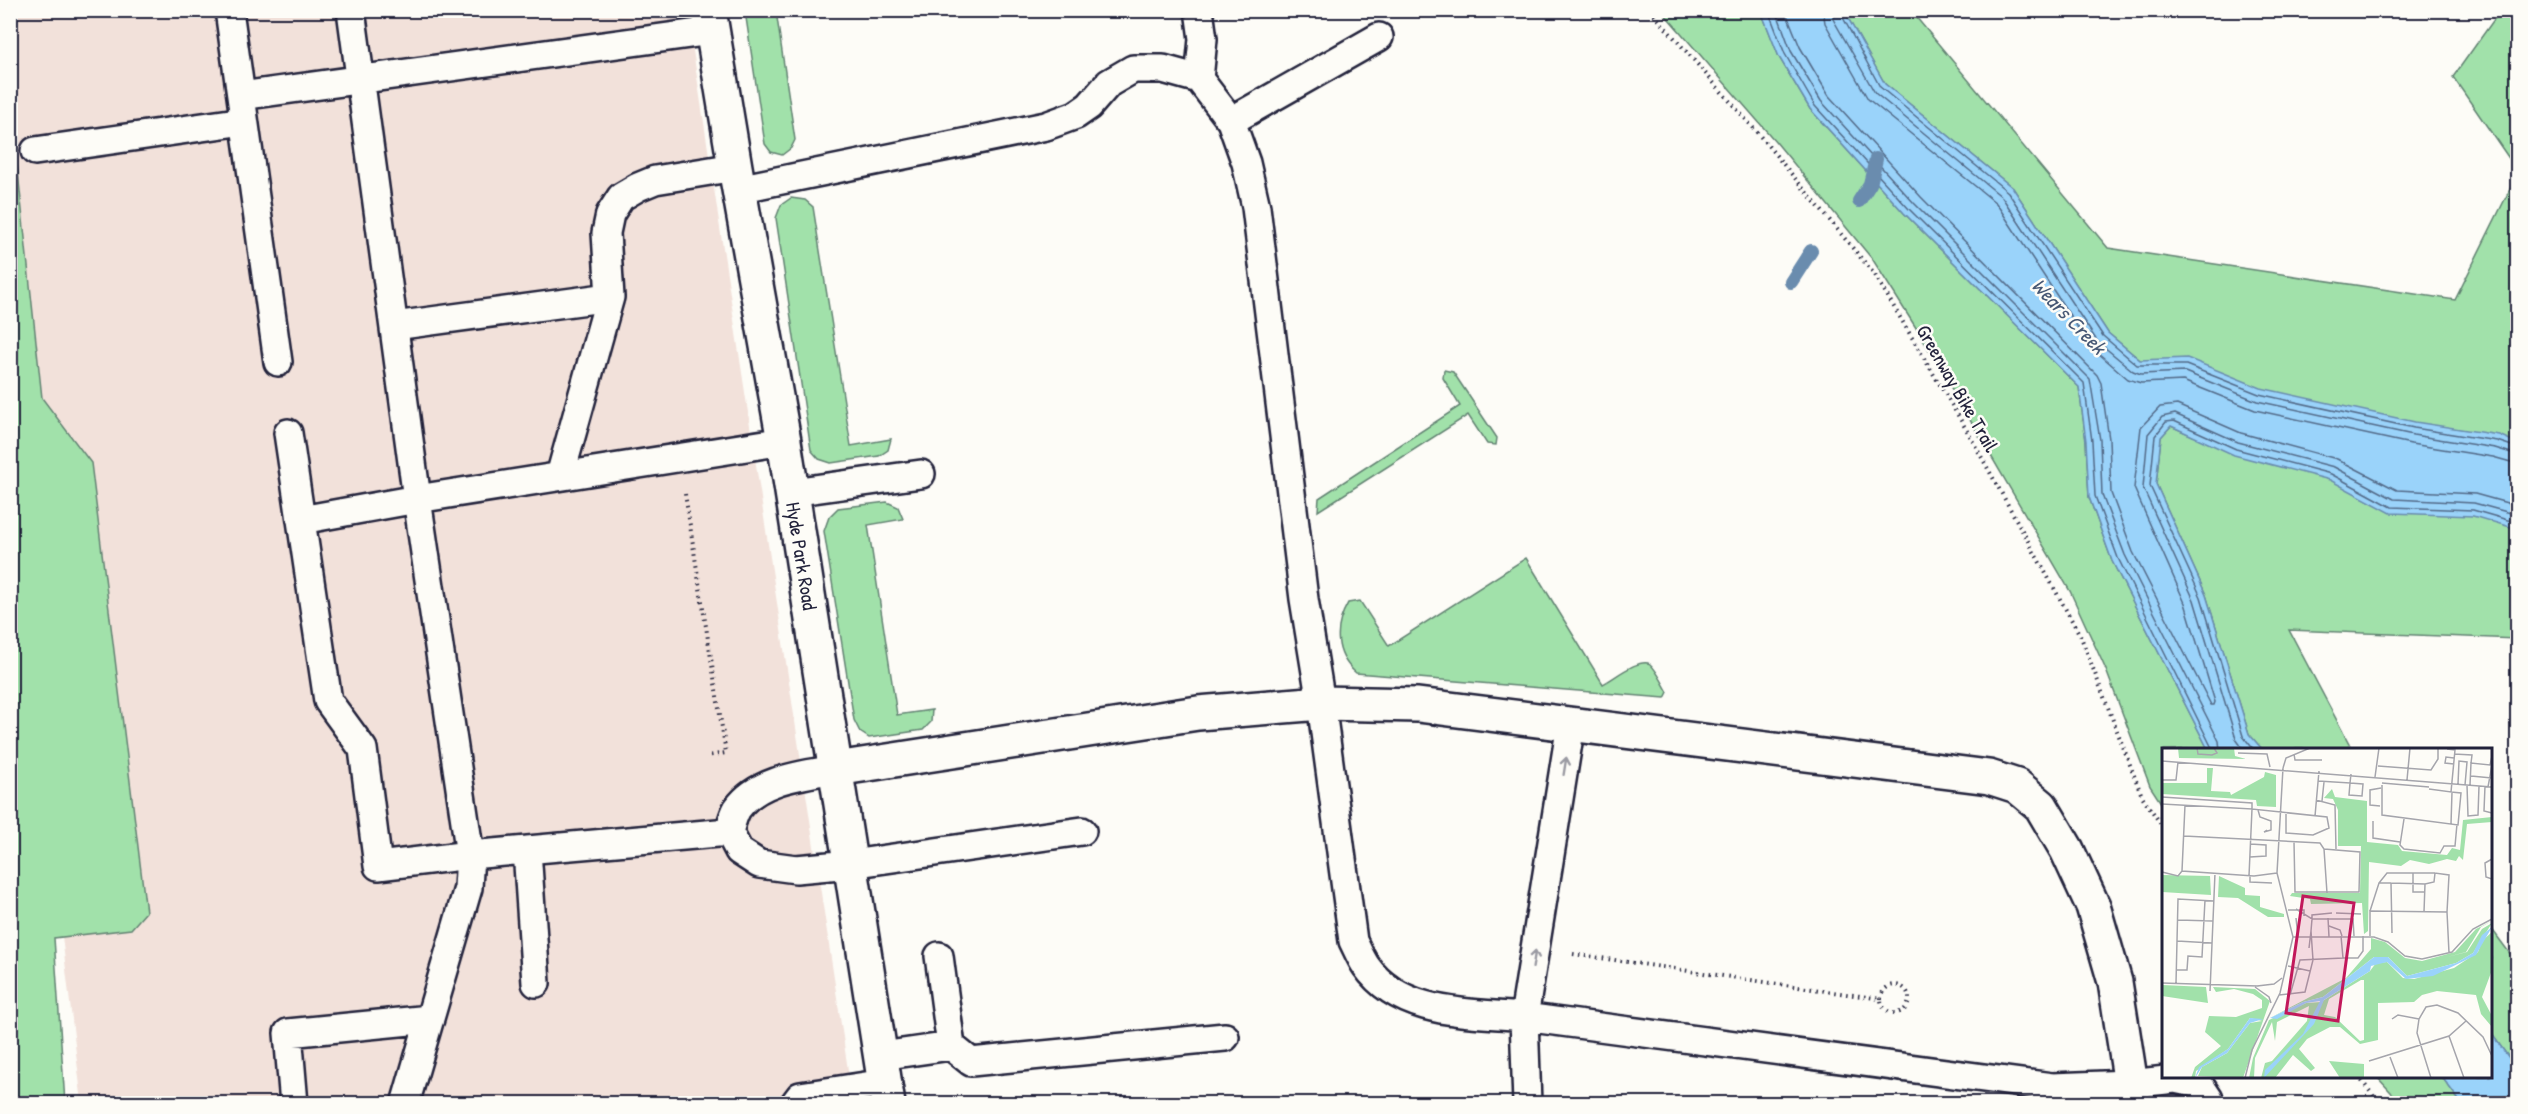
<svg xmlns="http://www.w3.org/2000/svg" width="2528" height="1114" font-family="'Patrick Hand',sans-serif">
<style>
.built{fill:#f2e1da}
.green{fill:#a1e1aa;stroke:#628272;stroke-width:1.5}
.water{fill:#9ad3fa;stroke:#6a8cae;stroke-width:1.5}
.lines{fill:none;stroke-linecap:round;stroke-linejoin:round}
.shore{stroke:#526987;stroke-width:1.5}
.stream{stroke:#6a8cae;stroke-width:14}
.lane-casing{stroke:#22223b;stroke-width:32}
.street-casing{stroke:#22223b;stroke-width:38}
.secondary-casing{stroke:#22223b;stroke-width:38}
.path{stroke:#22223b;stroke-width:4;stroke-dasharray:1.5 4.5;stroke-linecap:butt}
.lane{stroke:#fdfcf7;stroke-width:27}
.street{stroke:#fdfcf7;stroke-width:33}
.secondary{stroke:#fdfcf7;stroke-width:33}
.oneway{stroke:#9a9aa2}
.labels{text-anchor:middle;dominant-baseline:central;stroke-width:5;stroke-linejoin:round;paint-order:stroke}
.street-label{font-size:20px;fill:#22223b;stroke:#fdfcf7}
.water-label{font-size:21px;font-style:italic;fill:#465774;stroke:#fdfcf7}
.inset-road{fill:none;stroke:#a5a5ac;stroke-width:1.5}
.view{fill:#c2185b;fill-opacity:0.15;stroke:#c2185b;stroke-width:3}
.inset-edge{fill:none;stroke:#22223b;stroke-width:3}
</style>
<rect width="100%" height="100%" fill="#fdfcf7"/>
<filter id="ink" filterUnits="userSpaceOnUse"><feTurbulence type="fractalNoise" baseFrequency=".0167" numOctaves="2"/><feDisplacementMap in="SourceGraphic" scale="12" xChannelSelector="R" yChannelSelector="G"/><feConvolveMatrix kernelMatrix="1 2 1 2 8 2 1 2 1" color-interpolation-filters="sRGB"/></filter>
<g filter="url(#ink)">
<path class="built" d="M 10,11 L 687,11 L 853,1103 L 82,1103 L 11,511 Z"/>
<path class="green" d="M 745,11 L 776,11 L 795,140 L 791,148 L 782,155 L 771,152 L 765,144 Z
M 1662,11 L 1761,11 L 1779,57 L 1810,109 L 1904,213 L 2079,387 L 2086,441 L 2089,497 L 2112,561 L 2208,749 L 2164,750 L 2163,806 L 2150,786 L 2106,670 L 2070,591 L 1918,331 L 1873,260 L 1776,142 Z
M 1844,11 L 1911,11 L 2108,248 L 2455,300 L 2517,175 L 2517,639 L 2289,630 L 2352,749 L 2262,749 L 2249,734 L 2206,595 L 2156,484 L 2161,437 L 2171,426 L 2191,435 L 2140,360 L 2108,333 L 2013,188 L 1885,84 Z
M 2500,11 L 2517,11 L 2517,170 L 2453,77 Z
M 10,97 L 42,398 L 91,463 L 146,912 L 131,929 L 54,938 L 65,1103 L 11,1103 Z
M 791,198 L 805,200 L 813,207 L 851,446 L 891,439 L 888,450 L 879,456 L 831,463 L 819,459 L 811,450 L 776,218 L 781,205 Z
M 1444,370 L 1453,372 L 1497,438 L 1496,445 L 1487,444 L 1468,415 L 1318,511 L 1319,498 L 1460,406 L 1443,378 Z
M 887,502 L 898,507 L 903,519 L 868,525 L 897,715 L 932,710 L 931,722 L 923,730 L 869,738 L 860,732 L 854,720 L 824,531 L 829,517 L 838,508 Z
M 1526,558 L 1603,684 C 1613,679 1640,657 1650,664 C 1657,670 1663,684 1668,692 L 1665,698 L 1356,673 C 1334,654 1334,627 1348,603 L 1360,601 L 1389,646 Z
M 2491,928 L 2517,963 L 2517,1069 L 2491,1033 Z
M 2377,1077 L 2442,1077 L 2461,1103 L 2401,1103 Z"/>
<path class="water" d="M 1761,11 L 1844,11 L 1885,84 L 2013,188 L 2108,333 L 2140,360 L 2187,358 L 2261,388 L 2415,422 L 2499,435 L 2517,443 L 2517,529 L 2473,516 L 2391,513 L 2330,480 L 2234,455 L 2171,426 L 2161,437 L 2156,484 L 2206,595 L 2249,734 L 2262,749 L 2208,749 L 2112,561 L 2089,497 L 2086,441 L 2079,387 L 1904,213 L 1810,109 L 1779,57 Z
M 2491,1033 L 2517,1069 L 2517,1103 L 2461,1103 L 2442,1077 L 2490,1076 Z"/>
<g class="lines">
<path class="shore" d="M 1768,10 L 1785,54 L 1815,106 L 1909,209 L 2084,383 L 2092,441 L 2095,496 L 2118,558 L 2213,750
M 1776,10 L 1791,51 L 1821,101 L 1914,203 L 2090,379 L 2100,440 L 2102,495 L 2125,555 L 2219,741 L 2220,750
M 1785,10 L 1800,47 L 1829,96 L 1921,197 L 2097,375 L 2101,383 L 2109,439 L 2111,493 L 2133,552 L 2211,705 L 2214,705 L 2215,702 L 2185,603 L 2134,488 L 2141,427 L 2160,407 L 2177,405 L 2241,433 L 2337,459 L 2397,490 L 2475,494 L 2518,506
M 1823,10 L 1825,23 L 1868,99 L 1996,203 L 2090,346 L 2128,379 L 2141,383 L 2183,381 L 2255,410 L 2411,444 L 2493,457 L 2518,464
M 1832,10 L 1833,19 L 1875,93 L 2002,197 L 2097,341 L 2133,371 L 2141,374 L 2185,372 L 2257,401 L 2413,435 L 2495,448 L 2518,455
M 1839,10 L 1880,87 L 2008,192 L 2103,336 L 2137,365 L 2186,365 L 2259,394 L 2414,428 L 2497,441 L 2518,448
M 2244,750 L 2236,739 L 2194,600 L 2143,488 L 2148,434 L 2162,417 L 2175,414 L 2238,442 L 2334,467 L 2394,499 L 2474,503 L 2518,515
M 2254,750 L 2243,736 L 2201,597 L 2150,486 L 2155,436 L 2166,422 L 2174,421 L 2236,449 L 2331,474 L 2392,507 L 2473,510 L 2518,523"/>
<path class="stream" d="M 1859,201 L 1870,184 L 1876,159
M 1791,282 L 1811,251"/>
<g class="lane-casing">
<path id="lane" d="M 229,10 L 278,362
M 351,10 L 417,499 L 470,855 L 729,832
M 1199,10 L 1203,39 L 1199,79
M 241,96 L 712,31
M 1231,121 L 1379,37
M 35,151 L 244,121
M 738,189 L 1046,126 L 1076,115 L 1089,106 L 1109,83 L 1133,69 L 1163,69 L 1199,79 L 1231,121 L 1246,163 L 1256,207 L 1304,599 L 1321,703 L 1353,941 C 1357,949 1361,959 1366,966 C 1401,1016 1470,1012 1524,1017 L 2052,1087 L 2130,1084 L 2175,1079 L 2199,1084 L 2209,1099 L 2209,1104
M 394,326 L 610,297
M 288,433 L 328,701 L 363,749 L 378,866 L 470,855 L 468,888 L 405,1104
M 560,476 L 610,297 L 606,233 L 610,214 L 621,197 L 638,187 L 655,180 L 735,167
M 792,492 L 921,474
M 301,520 L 417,499 L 784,441
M 836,769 C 802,775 758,779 737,809 C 733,816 731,825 729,832 L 739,851 L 759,864 L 796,869 L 851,864 L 1082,831
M 527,850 L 536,983
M 939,956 L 951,1046 L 971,1062 L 1225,1037
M 881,1056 L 951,1046
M 294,1104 L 288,1033 L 430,1019
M 794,1104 L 800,1096 L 885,1083
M 1527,1104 L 1524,1017 L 1571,724"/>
</g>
<g class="street-casing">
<path id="street" d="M 836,769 L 1198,713 L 1321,703 L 1418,705 L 1989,777 L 2017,786 L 2041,806 L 2067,850 L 2093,906 L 2115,982 L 2134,1104"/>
</g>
<g class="secondary-casing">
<path id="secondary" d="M 709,10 L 735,167 L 784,441 L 888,1104"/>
</g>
<path class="path" d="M 1650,10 L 1755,130 L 1875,275 L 1966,429 L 2081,637 L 2142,796 L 2164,829
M 685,494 L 726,753 L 707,756
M 1573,954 L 1881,999
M1881 999a14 14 0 1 1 28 0a14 14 0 1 1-28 0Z
M 2358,1076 L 2380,1104"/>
<use href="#lane" class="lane"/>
<use href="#street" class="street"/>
<use href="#secondary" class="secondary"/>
</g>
<defs><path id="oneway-shaft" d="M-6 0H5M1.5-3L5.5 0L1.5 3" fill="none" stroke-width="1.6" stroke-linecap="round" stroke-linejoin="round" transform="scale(1.5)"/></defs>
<g class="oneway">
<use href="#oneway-shaft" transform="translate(1565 766) rotate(-81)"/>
<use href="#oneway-shaft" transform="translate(1534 959) rotate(-81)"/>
</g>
</g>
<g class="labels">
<g class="street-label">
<text transform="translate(1958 388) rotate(60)">Greenway Bike Trail</text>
<text transform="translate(802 556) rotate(81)">Hyde Park Road</text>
</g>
<g class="water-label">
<text transform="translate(2069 316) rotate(46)">Wears Creek</text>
</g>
</g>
<g transform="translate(2162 748)">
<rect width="330" height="330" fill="#fdfcf7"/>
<path d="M 16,0 L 72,0 L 73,8 L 84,11 L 17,10 ZM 45,20 L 51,20 L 49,43 L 68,44 L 69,47 L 102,29 L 103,24 L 114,27 L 114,59 L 95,58 L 94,52 L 0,46 L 0,35 L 45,35 ZM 170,41 L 173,49 L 205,53 L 205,94 L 236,97 L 240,103 L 285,107 L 290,100 L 298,102 L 301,72 L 330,69 L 330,74 L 305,76 L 301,112 L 297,108 L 294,113 L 285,111 L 267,116 L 248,112 L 239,118 L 207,114 L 206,183 L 202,186 L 200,155 L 149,156 L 148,151 L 128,148 L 130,145 L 198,145 L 199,98 L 176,98 L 176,62 L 171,51 L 162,50 ZM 0,127 L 48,128 L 49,147 L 0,144 ZM 57,128 L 83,140 L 83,147 L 98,148 L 98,159 L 122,166 L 122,169 L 106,169 L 76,150 L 56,149 ZM 330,173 L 319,179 L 304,204 L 285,209 L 305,204 L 320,181 L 330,175 L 311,205 L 294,215 L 245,228 L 226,209 L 212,209 L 161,249 L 141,254 L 108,270 L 184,230 L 209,201 L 209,190 L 223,194 L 243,210 L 260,213 L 293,204 L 314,181 ZM 330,184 L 330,222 L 320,249 L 330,268 L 330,279 L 319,266 L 314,247 L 275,243 L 260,247 L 252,254 L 216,255 L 216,292 L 198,296 L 178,279 L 168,279 L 145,291 L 137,301 L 153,320 L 149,323 L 131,307 L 113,330 L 99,330 L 103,315 L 110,313 L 145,273 L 147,258 L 115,274 L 113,293 L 110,274 L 93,310 L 92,330 L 87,330 L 91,310 L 107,272 L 144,255 L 159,254 L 208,223 L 214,215 L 225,214 L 241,230 L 252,231 L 292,220 L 316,204 L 320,193 ZM 199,232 L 202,232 L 202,292 L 198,293 L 173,269 L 162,267 L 167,251 ZM 0,237 L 44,239 L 46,255 L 0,248 ZM 51,239 L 93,241 L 108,253 L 81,330 L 36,328 L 40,319 L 65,305 L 88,275 L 100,273 L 88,270 L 66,301 L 34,323 L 33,330 L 29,330 L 33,319 L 59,298 L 43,284 L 47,268 L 74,269 L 100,260 L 100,252 L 91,246 L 72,241 L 54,244 ZM 167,313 L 202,316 L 202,330 L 178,330 Z" fill="#a1e1aa" fill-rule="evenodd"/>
<path d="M 330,179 L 314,207 L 271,228 L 244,231 L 225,214 L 209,218 L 208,223 L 162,252 L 152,276 L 102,330 L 103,322 L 141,286 L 158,253 L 144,255 L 115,271 L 108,270 L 141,254 L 161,249 L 212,209 L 226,209 L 245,228 L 294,215 L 311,205 L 320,187 ZM 88,270 L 101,271 L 88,275 L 65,305 L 40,319 L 33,330 L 37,319 L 66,301 Z" fill="#9ad3fa"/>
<path class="inset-road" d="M 35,0 L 36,6 L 50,7 L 55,5 L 52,0M 76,5 L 105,6 L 108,19M 132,6 L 133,12 L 160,12M 292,6 L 310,7 L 309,15M 0,13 L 330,39M 292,16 L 283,15 L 284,9 L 292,10M 216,18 L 269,22 L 276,11 L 276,0M 121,20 L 124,10 L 148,0M 309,28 L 330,30M 213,29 L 217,0M 0,32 L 14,32 L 16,14M 245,32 L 248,0M 156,33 L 188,35 L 189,26M 188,35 L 201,36 L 200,48 L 187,47 ZM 220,35 L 267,39M 296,36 L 297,13 L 305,14 L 303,37M 220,37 L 220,67 L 296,77 L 299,45 L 289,44M 305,37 L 306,68 L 316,67 L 317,38M 308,37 L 309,15 L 328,17 L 330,8M 323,38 L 322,63 L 330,65M 326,39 L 330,17M 267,41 L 289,44 L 293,2 L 285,1M 0,49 L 90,55 L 90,61 L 0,56M 154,52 L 173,57 L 174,101M 160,53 L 162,34M 23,57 L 20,123 L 92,128 L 115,125M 218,58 L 208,57 L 208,42 L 219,40M 96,62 L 98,69 L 109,73 L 109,82 L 102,84 L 105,82M 153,68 L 157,23M 242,71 L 238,97 L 242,101 L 278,105 L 282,98 L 293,98 L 295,76M 211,73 L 211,90 L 238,94M 289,76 L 290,44M 22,88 L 158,95 L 162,101 L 165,145M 132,94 L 133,144 L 197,144 L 198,104 L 162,101M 88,109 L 104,108 L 104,97 L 88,96M 330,111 L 323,115 L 324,129 L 330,131M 0,124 L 16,128 L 20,123M 251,125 L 251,144 L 263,144M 87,128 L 90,61 L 165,69 L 167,80 L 151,87 L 124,85 L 124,66M 88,128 L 88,134 L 110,135M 217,135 L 225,125 L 273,125M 263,136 L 272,134 L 273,125 L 287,127 L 285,164M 134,161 L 150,171 L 150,167 L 170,165M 126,162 L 142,162 L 142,168M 208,163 L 217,135 L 229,135M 174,165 L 199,166M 134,170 L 136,189M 166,170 L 167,189M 16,172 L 51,173M 167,178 L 178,182 L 180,188M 149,183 L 150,171 L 191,171 L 192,188M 230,185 L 229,135 L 263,136 L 262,164M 208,188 L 208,163 L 285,164 L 287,205M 131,189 L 212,189 L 226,194 L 243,208 L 260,211 L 290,204 L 311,181 L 330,171M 15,193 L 50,195M 181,210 L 196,210 L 201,203 L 201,188M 126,218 L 148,223M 15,222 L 25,222 L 26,208 L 40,209 L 43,152M 0,235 L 96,238M 14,235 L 16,151 L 52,153M 95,238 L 112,236 L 120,230M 93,239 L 107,249 L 109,255M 48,243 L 53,125M 117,247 L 143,244 L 151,212 L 149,183 L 147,200M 128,247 L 138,212 L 181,210 L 179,188M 230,271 L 236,267 L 257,271M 287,288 L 302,330M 228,309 L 236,330M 207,313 L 287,288 L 304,273M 83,330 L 90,302 L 118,245 L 131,189 L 115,125 L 121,20M 269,330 L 255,285 L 257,271 L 264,259 L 275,257 L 296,265 L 321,289 L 330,308"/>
<path class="view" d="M 141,148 L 192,155 L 176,273 L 124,265 Z"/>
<rect width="330" height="330" class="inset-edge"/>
</g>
<rect width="2528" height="1114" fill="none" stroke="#fdfcf7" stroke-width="36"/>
<rect x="18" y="18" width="2492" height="1078" fill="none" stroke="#22223b" stroke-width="2" filter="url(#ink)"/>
</svg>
